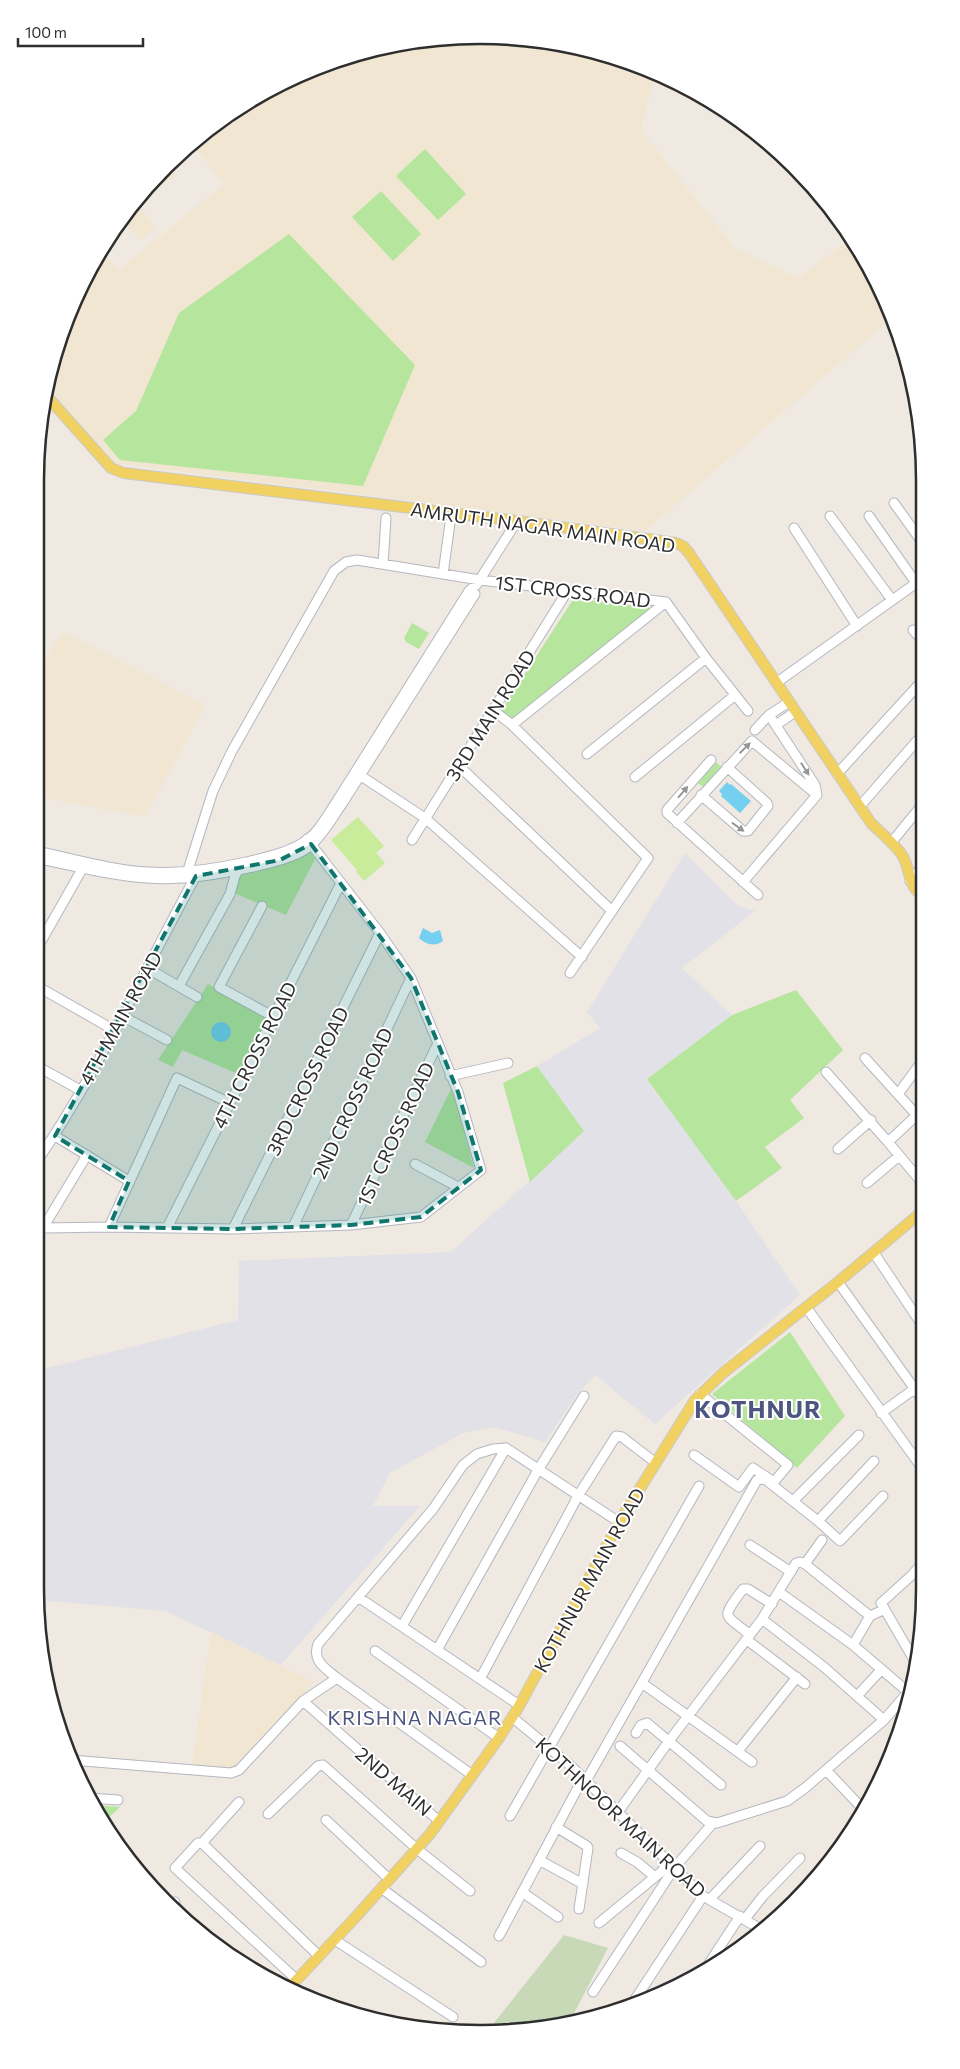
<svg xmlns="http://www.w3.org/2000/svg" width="960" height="2069" font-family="Commissioner,sans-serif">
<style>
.industrial{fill:#e3e1e8}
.education{fill:#f0e6d1}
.green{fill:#b6e59e}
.cemetery{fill:#c8d9b8}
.pitch{fill:#c9ec9a}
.water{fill:#75cff0}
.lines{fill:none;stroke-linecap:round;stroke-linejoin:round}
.minor-casing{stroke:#b4b7c1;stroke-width:11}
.major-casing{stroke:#c9c9c9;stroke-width:12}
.minor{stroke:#fff;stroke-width:9}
.major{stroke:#f2d163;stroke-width:10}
.oneway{fill:#969696}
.marked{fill:#0f766e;fill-opacity:0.2;stroke:#0f766e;stroke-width:4;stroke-dasharray:10 6;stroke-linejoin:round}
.labels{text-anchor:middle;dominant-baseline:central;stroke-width:4;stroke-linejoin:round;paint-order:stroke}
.street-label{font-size:19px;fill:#2e2e2e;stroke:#fff}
.neighbourhood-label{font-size:20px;letter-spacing:1px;fill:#4d5680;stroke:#fff}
.district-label{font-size:24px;font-weight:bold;letter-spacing:1px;fill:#4d5680;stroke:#fff}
.rim{fill:none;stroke:#2e2e2e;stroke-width:2.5}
</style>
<rect width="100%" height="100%" fill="#efe9e1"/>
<path class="industrial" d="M 685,853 L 738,906 L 755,911 L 682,968 L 732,1015 L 647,1079 L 736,1201 L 800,1295 L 655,1424 L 595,1375 L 576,1396 L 545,1442 L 494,1427 L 463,1433 L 390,1473 L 373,1506 L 420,1506 L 281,1665 L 165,1611 L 37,1600 L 35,1589 L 35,1371 L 238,1320 L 239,1261 L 451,1252 L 584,1131 L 537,1066 L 600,1028 L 587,1012 Z"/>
<path class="education" d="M 480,35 L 567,43 L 656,72 L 641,130 L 735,248 L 798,278 L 850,239 L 891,309 L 893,317 L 645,531 L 114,463 L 46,386 L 69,310 L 101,249 L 119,270 L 224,184 L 192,144 L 233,110 L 309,69 L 393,44 Z
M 166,165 L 175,175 L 138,204 L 156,228 L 140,241 L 122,218 Z
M 63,632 L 206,705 L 145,817 L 35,796 L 35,673 Z
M 211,1632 L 314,1682 L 230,1770 L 192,1766 Z"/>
<path class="green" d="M 425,149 L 466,194 L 438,220 L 396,176 Z
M 381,191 L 421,234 L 393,261 L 352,217 Z
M 289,234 L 415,365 L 363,486 L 120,460 L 103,440 L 136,411 L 179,313 Z
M 574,598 L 651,608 L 511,720 L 501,711 Z
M 412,623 L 429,633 L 419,649 L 406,642 L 404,638 Z
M 715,761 L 722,767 L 704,788 L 697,782 Z
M 310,851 L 315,859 L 286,915 L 234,893 L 239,873 Z
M 208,984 L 267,1019 L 238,1074 L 182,1050 L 173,1067 L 158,1060 Z
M 796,990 L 843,1050 L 790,1100 L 804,1118 L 765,1147 L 782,1168 L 736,1201 L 647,1079 L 732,1015 Z
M 537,1066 L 584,1131 L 530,1182 L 503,1083 Z
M 452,1087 L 474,1168 L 425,1142 Z
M 790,1332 L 845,1416 L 797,1468 L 712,1394 Z
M 92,1805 L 120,1807 L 103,1823 Z"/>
<path class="cemetery" d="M 564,1935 L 608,1948 L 569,2023 L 538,2030 L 489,2029 Z"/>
<path class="pitch" d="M 358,817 L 384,846 L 376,853 L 385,863 L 364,881 L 356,872 L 357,870 L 331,840 Z"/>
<path class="water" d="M 727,782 L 730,785 L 731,784 L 751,801 L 740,813 L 721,796 L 722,794 L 719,791 Z
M 423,928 L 432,933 L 440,930 L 443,941 C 435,947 426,945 419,938 Z
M211 1032a10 10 0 1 1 20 0a10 10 0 1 1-20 0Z"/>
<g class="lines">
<g class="minor-casing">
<path id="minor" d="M 894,503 L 922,542
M 830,516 L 892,600
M 869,516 L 916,583
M 794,528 L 857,626
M 383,564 L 386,518
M 443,574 L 450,523
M 913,630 L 922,640
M 776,683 L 922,579
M 493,710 L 512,725 L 648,858 L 570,973
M 512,725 L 666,602
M 776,725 L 795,712
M 755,730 L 769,715 L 789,702
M 587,754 L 706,658
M 711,760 L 667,810 L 667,813 L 758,895
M 458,765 L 612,911
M 355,772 L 425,818 L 582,957
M 837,774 L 922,681
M 635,777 L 734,696
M 701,795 L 743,831 L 748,831 L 768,806 L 767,803 L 727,767
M 861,805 L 922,735
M 677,823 L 752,741 L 817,795
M 412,840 L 568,590
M 891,843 L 922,805
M 35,851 C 72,858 110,870 148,872 C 180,874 215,869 246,862 C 266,857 287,853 304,842 C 318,834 328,814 337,801 L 469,591 L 477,584 L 517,521
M 35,858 C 72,865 110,876 147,878 C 182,881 219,874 253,867 C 270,863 297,857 310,846 C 323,835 332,818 342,804 L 475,594
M 188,870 L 213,791 L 232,751 L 334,571 L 346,562 L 357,560 L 480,580 L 666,602 L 706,658 L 748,711
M 910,881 L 923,866
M 743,882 L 817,795 L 815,785 L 769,715
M 262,906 L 219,987 L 274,1017
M 35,952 L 85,864
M 147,968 L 197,997
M 35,985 L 114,1030
M 179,986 L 230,894 L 235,876 L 240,867
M 122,1016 L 167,1040
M 865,1058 L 923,1122
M 35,1065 L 80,1090
M 826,1072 L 888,1142 L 917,1115
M 450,1076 L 508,1063
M 898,1094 L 923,1060
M 55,1136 L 129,1181
M 888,1142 L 924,1185
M 838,1149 L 871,1120
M 35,1164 C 98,1073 144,970 198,872
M 415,1164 L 458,1187
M 867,1183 L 899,1156
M 351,1225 L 438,1043
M 109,1227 L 177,1078 L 230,1103
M 293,1227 L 411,978
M 43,1228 L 109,1227 L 233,1229 L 351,1225 L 421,1217 L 481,1170 L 458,1092 L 411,978 L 380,933 L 307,839
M 43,1228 L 87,1155
M 167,1228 L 341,883
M 233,1229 L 380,933
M 874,1253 L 924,1328
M 838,1282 L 924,1402
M 806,1307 L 925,1472
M 881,1413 L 924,1382
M 694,1455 L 739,1487 L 753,1468 L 774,1482 L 788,1465 L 700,1394
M 793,1501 L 859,1435
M 818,1521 L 874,1461
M 750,1545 L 791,1572
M 805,1564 L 822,1540
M 779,1592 L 853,1645 L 908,1692 L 912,1692
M 358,1597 L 519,1705
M 762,1619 L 824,1667 L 884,1720
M 402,1626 L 506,1448
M 750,1635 C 724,1613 720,1620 743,1589 L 748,1589 L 772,1604
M 747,1640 L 805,1684
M 853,1645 L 870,1616 L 883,1610
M 437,1650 L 538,1470 L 584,1396
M 375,1651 L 499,1738
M 917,1665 L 881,1603 L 912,1575 L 925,1560
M 480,1679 L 578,1496 L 616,1436 L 622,1437 L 656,1463
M 642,1683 L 752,1762
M 857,1696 L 881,1670
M 303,1701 L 439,1821
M 512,1717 L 571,1766 L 703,1896 L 759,1928
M 636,1733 L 641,1725 L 647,1723 L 721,1785
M 620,1746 L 707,1821 L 717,1823 L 787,1801 L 805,1788 L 884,1720 L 914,1685
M 738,1751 L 797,1677
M 891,1756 L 892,1756
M 71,1760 L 231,1773 L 239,1770 L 303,1701 L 337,1678
M 826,1770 L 861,1807
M 472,1775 L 337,1678 C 325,1668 312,1661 318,1644 L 433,1509 L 463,1465 L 477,1454 L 493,1449 L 506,1448 L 619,1522
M 586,1781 L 757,1480 L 761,1479 L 766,1480 L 818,1521 L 840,1541 L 883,1496
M 89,1798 L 118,1800
M 239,1802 L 202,1843 L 198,1843 L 175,1868 L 296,1979
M 618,1812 L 669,1741 L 762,1619 L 796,1563 L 800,1562 L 805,1564 L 870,1616
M 268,1814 L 318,1766 L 323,1765 L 417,1849 L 470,1891
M 510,1816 L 699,1486
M 326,1820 L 389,1879
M 556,1827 L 587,1846 L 588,1848 L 579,1909
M 202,1843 L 319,1956
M 621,1853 L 637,1862 L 655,1877
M 539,1860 L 583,1884
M 381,1888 L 481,1962
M 522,1892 L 558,1917
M 710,1899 L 760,1846
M 173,1905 L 175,1902
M 745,1919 L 763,1896 L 800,1858
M 599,1923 L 661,1872 L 669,1862
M 499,1936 L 583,1778
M 335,1940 L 453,2017
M 702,1974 L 740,1916
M 593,1992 L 675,1867 L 713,1823
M 630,2007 L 703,1896"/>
</g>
<g class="major-casing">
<path id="major" d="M 44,393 L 111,468 L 124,473 L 517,521 L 676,543 L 683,546 L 689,553 L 871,823 C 881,833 894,843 902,855 C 911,869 907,886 923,896
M 290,1987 L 353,1920 L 430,1834 L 499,1738 L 518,1708 L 621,1519 L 695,1400 L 723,1373 L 838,1282 L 924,1210"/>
</g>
<use href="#minor" class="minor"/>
<use href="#major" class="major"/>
</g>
<defs><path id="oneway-solid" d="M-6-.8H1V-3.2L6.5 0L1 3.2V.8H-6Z" transform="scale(1.25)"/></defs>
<g class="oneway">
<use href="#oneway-solid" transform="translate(745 748) rotate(-45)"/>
<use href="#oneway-solid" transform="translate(805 769) rotate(57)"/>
<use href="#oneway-solid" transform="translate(683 792) rotate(-49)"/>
<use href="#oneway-solid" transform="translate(738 827) rotate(36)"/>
</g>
<path class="marked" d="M 311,844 L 411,978 L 458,1092 L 481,1170 L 421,1217 L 351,1225 L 233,1229 L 109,1227 L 129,1181 L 55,1136 L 196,876 L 280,860 Z"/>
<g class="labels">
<g class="street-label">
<text transform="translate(543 527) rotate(8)">AMRUTH NAGAR MAIN ROAD</text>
<text transform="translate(573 591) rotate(7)">1ST CROSS ROAD</text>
<text transform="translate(490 715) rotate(-58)">3RD MAIN ROAD</text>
<text transform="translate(120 1018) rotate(-61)">4TH MAIN ROAD</text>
<text transform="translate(254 1055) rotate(-63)">4TH CROSS ROAD</text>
<text transform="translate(307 1081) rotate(-64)">3RD CROSS ROAD</text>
<text transform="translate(352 1103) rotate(-65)">2ND CROSS ROAD</text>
<text transform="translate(395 1134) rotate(-65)">1ST CROSS ROAD</text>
<text transform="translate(589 1580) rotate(-61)">KOTHNUR MAIN ROAD</text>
<text transform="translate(394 1781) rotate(41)">2ND MAIN</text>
<text transform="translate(621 1817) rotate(43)">KOTHNOOR MAIN ROAD</text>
</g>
<g class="neighbourhood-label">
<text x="415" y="1717">KRISHNA NAGAR</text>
</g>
<g class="district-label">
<text x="758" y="1408">KOTHNUR</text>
</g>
</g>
<path d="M0 0H960V2069H0ZM480 44H480A436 436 0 0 1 916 480V1589A436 436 0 0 1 480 2025H480A436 436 0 0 1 44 1589V480A436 436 0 0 1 480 44Z" fill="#fff" fill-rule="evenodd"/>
<path class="rim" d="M480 44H480A436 436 0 0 1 916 480V1589A436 436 0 0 1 480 2025H480A436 436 0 0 1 44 1589V480A436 436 0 0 1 480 44Z"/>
<path d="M18 38v8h125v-8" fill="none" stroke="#2e2e2e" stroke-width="2.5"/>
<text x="25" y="38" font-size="15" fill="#2e2e2e" stroke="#ffffff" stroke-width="4" paint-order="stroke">100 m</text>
</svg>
